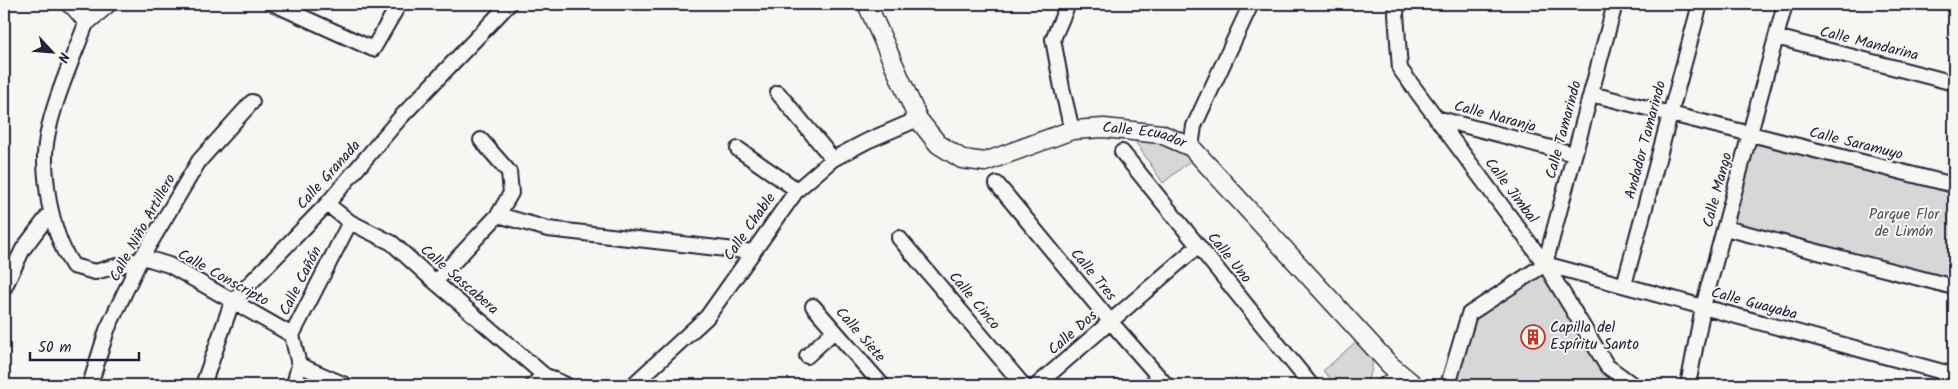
<svg xmlns="http://www.w3.org/2000/svg" width="1958" height="389" font-family="Kalam,sans-serif">
<style>
.green{fill:#d7d7d7;stroke:#7c7c89}
.lines{fill:none;stroke-linecap:round;stroke-linejoin:round}
.minor-casing{stroke:#22223b;stroke-width:18}
.tertiary-casing{stroke:#22223b;stroke-width:21}
.minor{stroke:#f6f6f2;stroke-width:14}
.tertiary{stroke:#f6f6f2;stroke-width:18}
.labels{text-anchor:middle;dominant-baseline:central;stroke-width:4;stroke-linejoin:round;paint-order:stroke}
.street-label{font-size:15px;fill:#22223b;stroke:#f6f6f2}
.park-label{font-size:15px;fill:#4f4f62;stroke:#f6f6f2}
.poi-label{font-size:15px;fill:#22223b;stroke:#f6f6f2;text-anchor:start}
</style>
<rect width="100%" height="100%" fill="#f6f6f2"/>
<filter id="ink" filterUnits="userSpaceOnUse"><feTurbulence type="fractalNoise" baseFrequency=".02" numOctaves="2"/><feDisplacementMap in="SourceGraphic" scale="10" xChannelSelector="R" yChannelSelector="G"/><feConvolveMatrix kernelMatrix="1 2 1 2 8 2 1 2 1" color-interpolation-filters="sRGB"/></filter>
<g filter="url(#ink)">
<path class="green" d="M 1131,135 L 1163,138 L 1194,158 L 1163,183 Z
M 1751,138 L 1918,178 L 1954,193 L 1954,285 L 1726,227 Z
M 1544,268 L 1591,346 L 1618,385 L 1455,385 L 1476,318 Z
M 1359,339 C 1372,359 1379,365 1363,385 L 1338,385 L 1323,371 Z"/>
<g class="lines">
<g class="minor-casing">
<path id="minor" d="M 274,4 L 373,49 L 399,4
M 1068,4 L 1053,39 L 1062,88 L 1072,130
M 1397,4 L 1396,14 L 1400,69 L 1545,264 L 1607,366 L 1633,385
M 87,21 C 73,59 44,120 45,160 C 45,174 47,188 49,202 C 54,226 60,247 73,266 L 95,272 L 146,258 L 169,265 L 292,335
M 1776,37 L 1954,83
M 778,93 L 833,159
M 1591,94 L 1954,185
M 1436,118 L 1574,154
M 1191,147 L 1194,126 L 1251,4
M 738,149 L 797,190
M 1122,152 L 1311,385
M 997,184 L 1110,321 L 1166,385
M 327,204 L 350,222 L 392,243 L 435,282 L 544,375 L 566,385
M 498,215 L 548,229 L 753,252
M 1725,228 L 1954,287
M 899,238 L 1023,385
M 1545,264 L 1954,375
M 1545,264 L 1615,4
M 435,282 L 498,215 L 511,193 L 509,172 L 481,140
M 1624,285 L 1700,4
M 4,288 L 23,249 L 51,212
M 813,306 L 882,385
M 807,356 L 834,331
M 299,365 L 345,385
M 90,385 L 107,330 L 140,260 L 199,161 L 252,102
M 203,385 L 232,302 L 327,204 L 400,118 L 509,4
M 294,385 L 299,365 L 292,335 L 350,222
M 533,385 L 544,375
M 633,385 L 707,317 L 797,190 L 833,159 L 867,141 L 918,119
M 1037,385 L 1198,246
M 1385,385 L 1400,374
M 1448,385 L 1469,314 L 1545,264
M 1688,385 L 1703,307 L 1785,4"/>
</g>
<g class="tertiary-casing">
<g id="tertiary">
<path d="M 70,4 L 74,6 L 87,21 L 107,4"/>
<path id="s1" d="M 867,4 L 918,119 L 938,144 L 962,159 L 985,162 L 1072,130 L 1104,128 L 1161,134 L 1191,147 L 1390,365 L 1414,385"/>
</g>
</g>
<use href="#minor" class="minor"/>
<use href="#tertiary" class="tertiary"/>
</g>
</g>
<defs>
<g id="building-ring" transform="scale(1.25)"><circle r="9.5" fill="#f6f6f2" stroke="#c8321e" stroke-width="1.5"/><path d="M-4-6H4V6H1V3H-1V6H-4ZM-2.5-4.3h1.7v1.8h-1.7ZM.8-4.3h1.7v1.8H.8ZM-2.5-1h1.7V.8h-1.7ZM.8-1h1.7V.8H.8Z" fill="#c8321e"/></g>
</defs>
<g fill-rule="evenodd">
<use href="#building-ring" x="1533" y="337"/>
</g>
<g class="labels">
<g class="street-label">
<text transform="translate(1869 44) rotate(14)">Calle Mandarina</text>
<text transform="translate(1495 117) rotate(15)">Calle Naranja</text>
<text transform="translate(1564 130) rotate(-75)">Calle Tamarindo</text>
<text stroke="none"><textPath href="#s1" startOffset="375">Calle Ecuador</textPath></text>
<text transform="translate(1646 140) rotate(-75)">Andador Tamarindo</text>
<text transform="translate(1856 144) rotate(14)">Calle Saramuyo</text>
<text transform="translate(329 175) rotate(-48)">Calle Granada</text>
<text transform="translate(1718 190) rotate(-75)">Calle Mango</text>
<text transform="translate(1511 191) rotate(53)">Calle Jimbal</text>
<text transform="translate(750 227) rotate(-55)">Calle Chable</text>
<text transform="translate(143 228) rotate(-61)">Calle Niño Artillero</text>
<text transform="translate(1229 258) rotate(51)">Calle Uno</text>
<text transform="translate(1093 275) rotate(50)">Calle Tres</text>
<text transform="translate(223 278) rotate(29)">Calle Conscripto</text>
<text transform="translate(459 280) rotate(41)">Calle Sascabera</text>
<text transform="translate(301 281) rotate(-63)">Calle Cañón</text>
<text transform="translate(974 301) rotate(50)">Calle Cinco</text>
<text transform="translate(1754 304) rotate(15)">Calle Guayaba</text>
<text transform="translate(1073 333) rotate(-41)">Calle Dos</text>
<text transform="translate(860 335) rotate(49)">Calle Siete</text>
</g>
<g class="park-label">
<text x="1904" y="215">Parque Flor<tspan x="1904" dy="17">de Limón</tspan></text>
</g>
<g class="poi-label">
<text x="1550" y="328">Capilla del<tspan x="1550" dy="17">Espíritu Santo</tspan></text>
</g>
</g>
<rect width="1958" height="389" fill="none" stroke="#f6f6f2" stroke-width="20"/>
<rect x="10" y="10" width="1938" height="369" fill="none" stroke="#22223b" stroke-width="2" filter="url(#ink)"/>
<g transform="translate(52 52) rotate(116)" stroke="#f6f6f2" stroke-width="4" paint-order="stroke">
<path d="M0-4L9 19L0 12L-9 19Z" fill="#22223b"/>
<text y="-8" font-size="14" font-weight="bold" text-anchor="middle" fill="#22223b">N</text>
</g>
<path d="M30 352v8h109v-8" fill="none" stroke="#22223b" stroke-width="2.5"/>
<text x="38" y="352" font-size="15" fill="#22223b" stroke="#f6f6f2" stroke-width="4" paint-order="stroke">50 m</text>
</svg>
